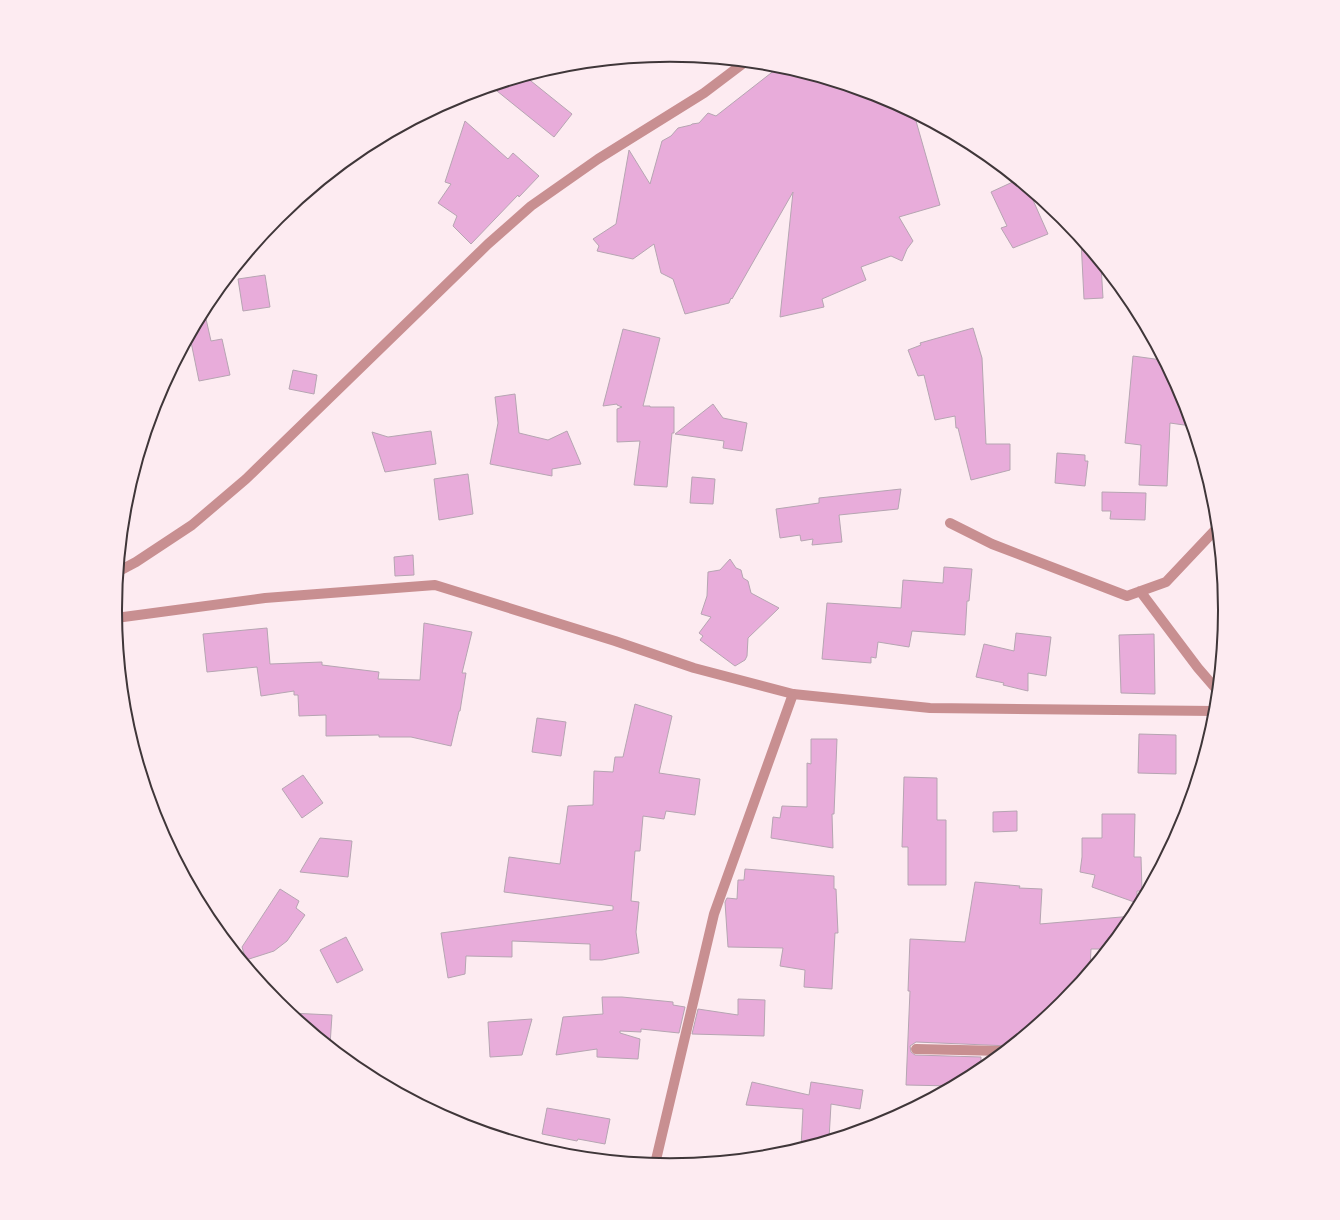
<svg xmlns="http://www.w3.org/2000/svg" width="1340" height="1220" font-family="'Source Serif 4',serif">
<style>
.building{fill:#e8acda;stroke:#b6a5b2}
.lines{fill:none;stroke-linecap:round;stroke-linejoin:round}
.minor{stroke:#c88f91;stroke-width:10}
.tertiary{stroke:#c88f91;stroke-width:10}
.rim{fill:none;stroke:#3f3639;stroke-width:2}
</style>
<rect width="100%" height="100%" fill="#fdebf1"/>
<path class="building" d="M 780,66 L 882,97 L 914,114 L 940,205 L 899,217 L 913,241 L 907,249 L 902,261 L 891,256 L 861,267 L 866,280 L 822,299 L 824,307 L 780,317 L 793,192 L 732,299 L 731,298 L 729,303 L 685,314 L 673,279 L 661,273 L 654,244 L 633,259 L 597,251 L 599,246 L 593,239 L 616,224 L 629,150 L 650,184 L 662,141 L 671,136 L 678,128 L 691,125 L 692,124 L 699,123 L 708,113 L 716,116 Z
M 526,77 L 572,114 L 554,137 L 492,87 Z
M 465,121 L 508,159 L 513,153 L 539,176 L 519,197 L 518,195 L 471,244 L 453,226 L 457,216 L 438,203 L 451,184 L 445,182 Z
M 1017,180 L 1029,191 L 1048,234 L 1013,248 L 1001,228 L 1007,226 L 991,192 Z
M 1081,240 L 1101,265 L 1103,298 L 1084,299 Z
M 265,275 L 270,307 L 243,311 L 238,279 Z
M 204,310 L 211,341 L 222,339 L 230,375 L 199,381 L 190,337 Z
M 973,328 L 982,358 L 986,444 L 1010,444 L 1010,470 L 971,480 L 958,428 L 956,428 L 955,416 L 935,420 L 924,375 L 918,376 L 908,350 L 921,345 L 920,343 Z
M 623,329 L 660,338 L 643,406 L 650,406 L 650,407 L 674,407 L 674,433 L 672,433 L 667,487 L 634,485 L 640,441 L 617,442 L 617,409 L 622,407 L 617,405 L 617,404 L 603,406 Z
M 1133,356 L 1162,360 L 1183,398 L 1191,426 L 1170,423 L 1167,486 L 1139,485 L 1141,445 L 1125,443 Z
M 293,370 L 317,375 L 314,394 L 289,389 Z
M 515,394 L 519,433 L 548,440 L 567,431 L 581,464 L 552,469 L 552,476 L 490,464 L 498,423 L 495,397 Z
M 713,404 L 723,418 L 747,423 L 742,451 L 723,448 L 724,441 L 675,434 Z
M 431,431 L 436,464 L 385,472 L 372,432 L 388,437 Z
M 1057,453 L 1085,455 L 1085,461 L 1088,461 L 1085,486 L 1055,483 Z
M 468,474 L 473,514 L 439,520 L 434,479 Z
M 692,477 L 715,479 L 713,504 L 690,503 Z
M 901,489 L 898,509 L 839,515 L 842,542 L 812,545 L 813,539 L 801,541 L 800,535 L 780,538 L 776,509 L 819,503 L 819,498 Z
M 1102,492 L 1146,493 L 1145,520 L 1110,519 L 1111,511 L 1102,511 Z
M 413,555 L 414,575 L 395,576 L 394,557 Z
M 730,559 L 736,568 L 741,570 L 743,578 L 748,581 L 751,593 L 779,608 L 748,638 L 747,656 L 745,660 L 735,666 L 700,640 L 703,636 L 699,633 L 711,617 L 701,614 L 707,596 L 708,572 L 720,570 Z
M 944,567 L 972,569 L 969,601 L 967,601 L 965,635 L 912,631 L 909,647 L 878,642 L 876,658 L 871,657 L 871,663 L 822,659 L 827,603 L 901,608 L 903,580 L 943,583 Z
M 424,623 L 472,632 L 462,673 L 466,673 L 460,711 L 459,711 L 451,746 L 411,737 L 379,737 L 379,735 L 326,736 L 326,715 L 299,716 L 298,695 L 294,695 L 294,691 L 261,696 L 257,667 L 207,672 L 203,634 L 267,628 L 270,664 L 322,662 L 322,665 L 379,672 L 378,679 L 420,680 Z
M 1016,633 L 1051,637 L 1046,676 L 1028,673 L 1028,691 L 1003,685 L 1004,683 L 976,677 L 984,644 L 1014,651 Z
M 1154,634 L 1155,694 L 1121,693 L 1119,635 Z
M 635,704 L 672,716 L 659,773 L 700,779 L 695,815 L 666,811 L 664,819 L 643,816 L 640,851 L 635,851 L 631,901 L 639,902 L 636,932 L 639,953 L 602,960 L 590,960 L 590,944 L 512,941 L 512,957 L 466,956 L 465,974 L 448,978 L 441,933 L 613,910 L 613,906 L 504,892 L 509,857 L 560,864 L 568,806 L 593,805 L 594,771 L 613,772 L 615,757 L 623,757 Z
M 537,718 L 566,722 L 561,756 L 532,752 Z
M 1139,734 L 1176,735 L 1176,774 L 1138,773 Z
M 811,739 L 837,739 L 834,814 L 832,814 L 833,848 L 771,838 L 773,817 L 780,818 L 782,806 L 807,807 L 807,763 L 811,764 Z
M 303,775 L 323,803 L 302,818 L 282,789 Z
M 904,777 L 937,778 L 937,820 L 946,820 L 946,885 L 908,885 L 908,847 L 902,847 Z
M 1017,811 L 1017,831 L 993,832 L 993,812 Z
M 1102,814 L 1135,814 L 1134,857 L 1141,857 L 1142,891 L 1137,891 L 1137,903 L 1092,887 L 1095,875 L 1080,872 L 1082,857 L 1082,838 L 1102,838 Z
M 320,838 L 352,841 L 348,877 L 300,872 Z
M 745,869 L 834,876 L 834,889 L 836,889 L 838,933 L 835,933 L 832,989 L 804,987 L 805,970 L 780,966 L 783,948 L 728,947 L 725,902 L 727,898 L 737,899 L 738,880 L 744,880 Z
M 975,882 L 1020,886 L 1019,888 L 1042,889 L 1040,924 L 1133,916 L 1106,949 L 1091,949 L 1090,968 L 1062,1003 L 1010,1046 L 916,1042 L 910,1046 L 911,1052 L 915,1055 L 981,1057 L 981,1069 L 978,1072 L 952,1086 L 906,1085 L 910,991 L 908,991 L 910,939 L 965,942 Z
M 280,889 L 299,901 L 296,908 L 305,915 L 287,941 L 274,951 L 246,960 L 242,947 Z
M 346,937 L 363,970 L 337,983 L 320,950 Z
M 602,997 L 622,997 L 673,1002 L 673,1005 L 685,1007 L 679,1033 L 641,1029 L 641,1032 L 620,1031 L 620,1033 L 640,1039 L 638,1059 L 597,1057 L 597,1049 L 556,1055 L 563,1017 L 603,1014 Z
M 738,999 L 765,1000 L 764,1036 L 692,1034 L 698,1009 L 738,1015 Z
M 290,1013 L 332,1015 L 330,1045 L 309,1028 Z
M 532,1019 L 522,1055 L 490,1057 L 488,1022 Z
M 752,1082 L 809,1095 L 811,1082 L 863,1090 L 860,1109 L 831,1104 L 829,1139 L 801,1147 L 803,1109 L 746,1105 Z
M 547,1108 L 610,1119 L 605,1144 L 578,1139 L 577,1141 L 542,1134 Z"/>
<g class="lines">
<path class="minor" d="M 950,523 L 992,544 L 1127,596 L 1166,582 L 1217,528
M 119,571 L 136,562 L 192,525 L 246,479 L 488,244 L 531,206 L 598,159 L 704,93 L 745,62
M 1140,591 L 1198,668 L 1217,690
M 916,1049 L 1003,1051
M 655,1164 L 714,914 L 793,694"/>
<path class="tertiary" d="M 116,618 L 265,598 L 435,585 L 615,641 L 694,668 L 793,694 L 930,708 L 1215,711"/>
</g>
<path d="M0 0H1340V1220H0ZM122 610a548 548 0 1 1 1096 0a548 548 0 1 1-1096 0Z" fill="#fdebf1" fill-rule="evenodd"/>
<path class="rim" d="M122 610a548 548 0 1 1 1096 0a548 548 0 1 1-1096 0Z"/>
</svg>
